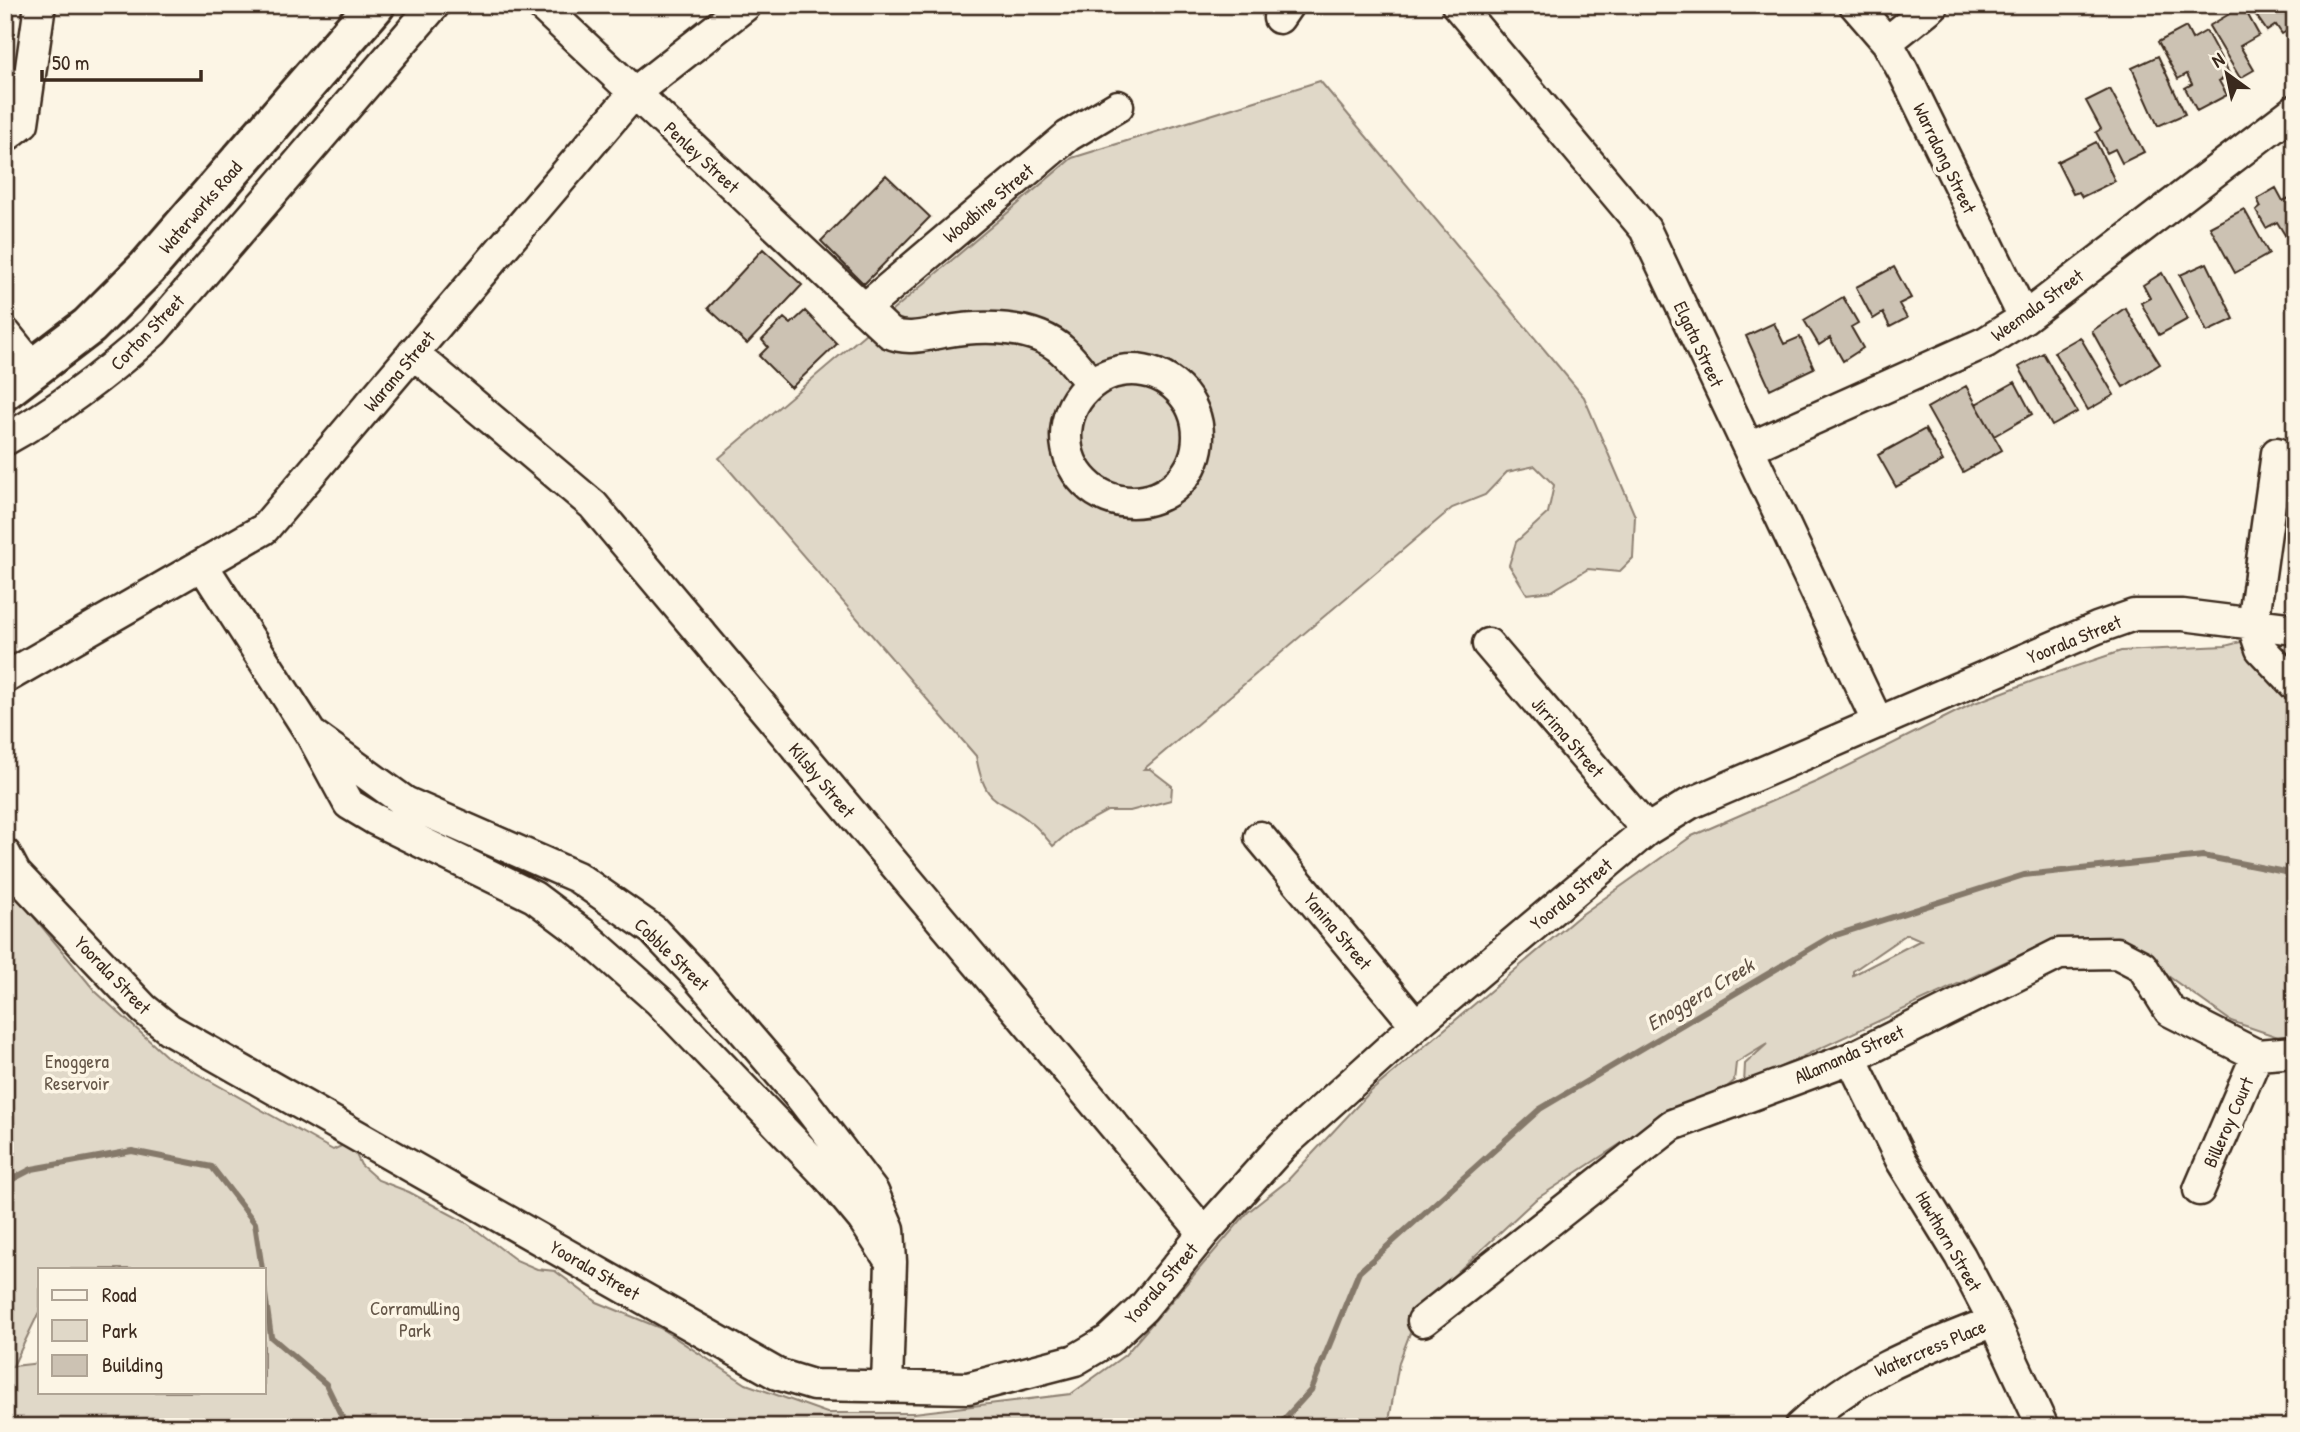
<svg xmlns="http://www.w3.org/2000/svg" width="2300" height="1432" font-family="'Patrick Hand',sans-serif">
<style>
.green{fill:#e0d8c8;stroke:#8e8173;stroke-width:2;fill-rule:evenodd}
.lines{fill:none;stroke-linecap:round;stroke-linejoin:round}
.stream{stroke:#85796b;stroke-width:6}
.building{fill:#ccc2b3;stroke:#3b2a1e;stroke-width:2}
.minor-casing{stroke:#3b2a1e;stroke-width:35}
.major-casing{stroke:#3b2a1e;stroke-width:44}
.minor{stroke:#fcf5e5;stroke-width:30}
.major{stroke:#fcf5e5;stroke-width:38}
.labels{text-anchor:middle;dominant-baseline:central;stroke-width:7;stroke-linejoin:round;paint-order:stroke}
.street-label{font-size:19px;fill:#3b2a1e;stroke:#fcf5e5}
.park-label{font-size:19px;fill:#645648;stroke:#fcf5e5}
.water-label{font-size:21px;font-style:italic;fill:#605144;stroke:#fcf5e5}
</style>
<rect width="100%" height="100%" fill="#fcf5e5"/>
<filter id="ink" filterUnits="userSpaceOnUse"><feTurbulence type="fractalNoise" baseFrequency=".0143" numOctaves="2"/><feDisplacementMap in="SourceGraphic" scale="14" xChannelSelector="R" yChannelSelector="G"/><feConvolveMatrix kernelMatrix="1 2 1 2 8 2 1 2 1" color-interpolation-filters="sRGB"/></filter>
<g filter="url(#ink)">
<path class="green" d="M 1320,81 L 1584,397 L 1635,516 L 1633,558 L 1619,572 L 1588,569 L 1552,591 L 1527,594 L 1509,565 L 1516,542 L 1548,513 L 1554,485 L 1535,466 L 1507,472 L 1485,495 L 1452,508 L 1144,769 L 1150,769 L 1172,786 L 1171,800 L 1130,811 L 1107,811 L 1072,830 L 1053,846 C 1047,839 1041,831 1034,825 C 1002,795 986,812 976,756 L 719,458 L 1072,158 Z
M 2252,639 L 2295,645 L 2295,1036 L 2278,1037 L 2231,1021 L 2119,941 L 2056,938 L 1744,1084 L 1745,1064 L 1767,1044 L 1736,1063 L 1734,1081 L 1727,1087 L 1646,1127 L 1535,1200 L 1420,1307 L 1399,1362 L 1388,1427 L 5,1427 L 5,882 L 95,991 L 166,1056 L 333,1150 L 350,1142 L 361,1165 L 378,1180 L 409,1192 L 467,1223 L 516,1260 L 537,1269 L 555,1271 L 597,1302 L 660,1328 L 746,1384 L 827,1413 L 914,1413 L 1071,1394 L 1125,1355 L 1248,1212 L 1287,1181 L 1370,1092 L 1578,917 L 1692,836 L 1818,781 L 1972,704 L 2038,679 L 2121,651 L 2225,646 ZM 1907,934 L 1921,940 L 1853,975 L 1853,971 ZM 40,1269 L 264,1269 L 264,1392 L 40,1392 L 40,1363 L 13,1366 L 40,1310 Z"/>
<g class="lines">
<path class="stream" d="M 5,1183 L 32,1169 L 132,1151 L 212,1167 L 255,1223 L 262,1269
M 264,1287 L 271,1337 L 326,1384 L 347,1427
M 1277,1427 L 1311,1390 L 1359,1272 L 1540,1109 L 1830,937 L 2024,875 L 2203,856 L 2295,874"/>
</g>
<path class="building" d="M 2249,5 L 2295,5 L 2295,26 L 2282,34 L 2276,25 L 2267,31 Z
M 2243,6 L 2259,35 L 2240,46 L 2254,70 L 2240,78 L 2209,26 Z
M 2186,27 L 2192,39 L 2206,31 L 2230,75 L 2219,81 L 2227,95 L 2197,111 L 2185,88 L 2192,84 L 2187,74 L 2178,79 L 2158,42 Z
M 2158,56 L 2185,114 L 2158,126 L 2132,68 Z
M 2110,89 L 2144,152 L 2122,163 L 2115,149 L 2107,153 L 2096,132 L 2101,129 L 2086,101 Z
M 2096,142 L 2115,181 L 2082,197 L 2079,192 L 2073,194 L 2057,162 Z
M 886,175 L 930,217 L 864,284 L 821,241 Z
M 2276,188 L 2283,201 L 2291,197 L 2295,204 L 2295,236 L 2288,240 L 2277,222 L 2266,228 L 2256,211 L 2261,207 L 2257,199 Z
M 2244,209 L 2269,254 L 2235,273 L 2210,227 Z
M 763,249 L 802,285 L 747,344 L 708,308 Z
M 2207,263 L 2234,319 L 2207,332 L 2180,275 Z
M 1894,267 L 1911,298 L 1899,304 L 1907,318 L 1890,327 L 1883,313 L 1873,319 L 1856,287 Z
M 2162,273 L 2188,319 L 2159,335 L 2141,303 L 2150,298 L 2143,285 Z
M 1843,297 L 1858,323 L 1851,327 L 1863,348 L 1843,361 L 1830,338 L 1819,345 L 1804,320 Z
M 2125,308 L 2160,364 L 2123,387 L 2092,331 Z
M 805,311 L 837,344 L 791,388 L 759,356 L 768,347 L 762,340 L 784,318 L 791,324 Z
M 1774,323 L 1784,344 L 1800,337 L 1814,368 L 1770,389 L 1746,336 Z
M 2080,337 L 2114,395 L 2088,410 L 2054,352 Z
M 2043,353 L 2077,412 L 2052,426 L 2019,367 Z
M 2015,382 L 2032,414 L 1994,436 L 1976,404 Z
M 1966,386 L 2002,450 L 1963,472 L 1927,408 Z
M 1925,429 L 1943,461 L 1896,487 L 1878,455 Z"/>
<g class="lines">
<g class="minor-casing">
<path id="minor" d="M 541,5 L 890,333 C 907,341 925,335 943,332 C 980,325 1034,324 1063,351 C 1073,360 1082,373 1091,384
M 1457,5 L 1645,229 L 1878,723
M 1855,5 L 1887,42 L 1903,71 L 2024,318
M 1279,18 L 1288,5
M 1887,42 L 1933,5
M 5,137 L 23,123 L 40,5
M 864,309 L 1068,136 L 1118,106
M 5,333 L 34,369
M 413,353 L 593,505 L 1204,1233
M1066 436a66 66 0 1 1 132 0a66 66 0 1 1-132 0Z
M 5,440 C 59,410 107,373 153,332 L 434,5
M 1749,448 L 1986,342 L 2024,318 L 2295,110
M 2277,453 L 2253,625 L 2261,649 L 2295,685
M 203,566 L 311,734 L 349,804 L 374,819 L 534,897 L 582,933 L 659,1001 L 829,1178 L 863,1219 L 891,1262
M 1488,644 L 1647,830
M 5,678 L 264,529 L 634,93 L 746,5
M 314,736 L 405,802 L 577,877 L 653,930 L 694,973 L 802,1099 L 873,1192 L 889,1229 L 891,1262 L 887,1385
M 1260,837 L 1416,1025
M 5,854 L 15,873 L 144,1009 L 169,1029 L 777,1374 L 813,1385 L 968,1388 L 1075,1360 L 1109,1340 L 1143,1308 L 1204,1233 L 1283,1145 L 1416,1025 L 1647,830 L 1689,804 L 2097,628 L 2134,615 L 2183,615 L 2295,629
M 1851,1058 L 1901,1160 L 1960,1256 L 1994,1321 L 2043,1427
M 2199,1190 L 2257,1055
M 1423,1321 L 1672,1125 L 1851,1058 L 2059,954 L 2117,953 L 2142,966 L 2170,1011 L 2257,1055 L 2295,1052
M 1800,1427 C 1858,1372 1922,1349 1994,1321"/>
</g>
<g class="major-casing">
<path id="major" d="M 5,390 L 89,326 L 147,268 L 375,5"/>
</g>
<use href="#minor" class="minor"/>
<use href="#major" class="major"/>
</g>
</g>
<g class="labels">
<g class="street-label">
<text transform="translate(702 157) rotate(43)">Penley Street</text>
<text transform="translate(1945 158) rotate(64)">Warralong Street</text>
<text transform="translate(988 203) rotate(-40)">Woodbine Street</text>
<text transform="translate(200 207) rotate(-49)">Waterworks Road</text>
<text transform="translate(2037 305) rotate(-36)">Weemala Street</text>
<text transform="translate(147 332) rotate(-46)">Corton Street</text>
<text transform="translate(1699 344) rotate(65)">Elgata Street</text>
<text transform="translate(399 371) rotate(-50)">Warana Street</text>
<text transform="translate(2074 639) rotate(-22)">Yoorala Street</text>
<text transform="translate(1568 737) rotate(49)">Jirrima Street</text>
<text transform="translate(822 780) rotate(50)">Kilsby Street</text>
<text transform="translate(1571 894) rotate(-40)">Yoorala Street</text>
<text transform="translate(1338 931) rotate(50)">Yanina Street</text>
<text transform="translate(672 954) rotate(44)">Cobble Street</text>
<text transform="translate(113 975) rotate(46)">Yoorala Street</text>
<text transform="translate(1849 1054) rotate(-24)">Allamanda Street</text>
<text transform="translate(2228 1122) rotate(-66)">Billeroy Court</text>
<text transform="translate(1949 1241) rotate(60)">Hawthorn Street</text>
<text transform="translate(595 1270) rotate(30)">Yoorala Street</text>
<text transform="translate(1161 1283) rotate(-49)">Yoorala Street</text>
<text transform="translate(1930 1348) rotate(-23)">Watercress Place</text>
</g>
<g class="park-label">
<text x="77" y="1061">Enoggera<tspan x="77" dy="22">Reservoir</tspan></text>
<text x="415" y="1308">Corramulling<tspan x="415" dy="22">Park</tspan></text>
</g>
<g class="water-label">
<text transform="translate(1700 994) rotate(-31)">Enoggera Creek</text>
</g>
</g>
<rect width="2300" height="1432" fill="none" stroke="#fcf5e5" stroke-width="28"/>
<rect x="14" y="14" width="2272" height="1404" fill="none" stroke="#3b2a1e" stroke-width="2.5" filter="url(#ink)"/>
<rect x="38" y="1268" width="228" height="126" fill="#fcf5e5" stroke="#afa495" stroke-width="2"/>
<rect x="52" y="1290" width="35" height="10" fill="#fcf5e5" stroke="#afa495" stroke-width="2"/>
<text x="102" y="1302" font-size="21" fill="#3b2a1e">Road</text>
<rect x="52" y="1320" width="35" height="21" fill="#e0d8c8" stroke="#afa495" stroke-width="2"/>
<text x="102" y="1338" font-size="21" fill="#3b2a1e">Park</text>
<rect x="52" y="1355" width="35" height="21" fill="#ccc2b3" stroke="#afa495" stroke-width="2"/>
<text x="102" y="1372" font-size="21" fill="#3b2a1e">Building</text>
<g transform="translate(2227 74) rotate(327)" stroke="#fcf5e5" stroke-width="5" paint-order="stroke">
<path d="M0-5L12 26L0 18L-12 26Z" fill="#3b2a1e"/>
<text y="-10" font-size="19" font-weight="bold" text-anchor="middle" fill="#3b2a1e">N</text>
</g>
<path d="M42 70v10h159v-10" fill="none" stroke="#3b2a1e" stroke-width="3.5"/>
<text x="52" y="70" font-size="21" fill="#3b2a1e" stroke="#fcf5e5" stroke-width="5" paint-order="stroke">50 m</text>
</svg>
